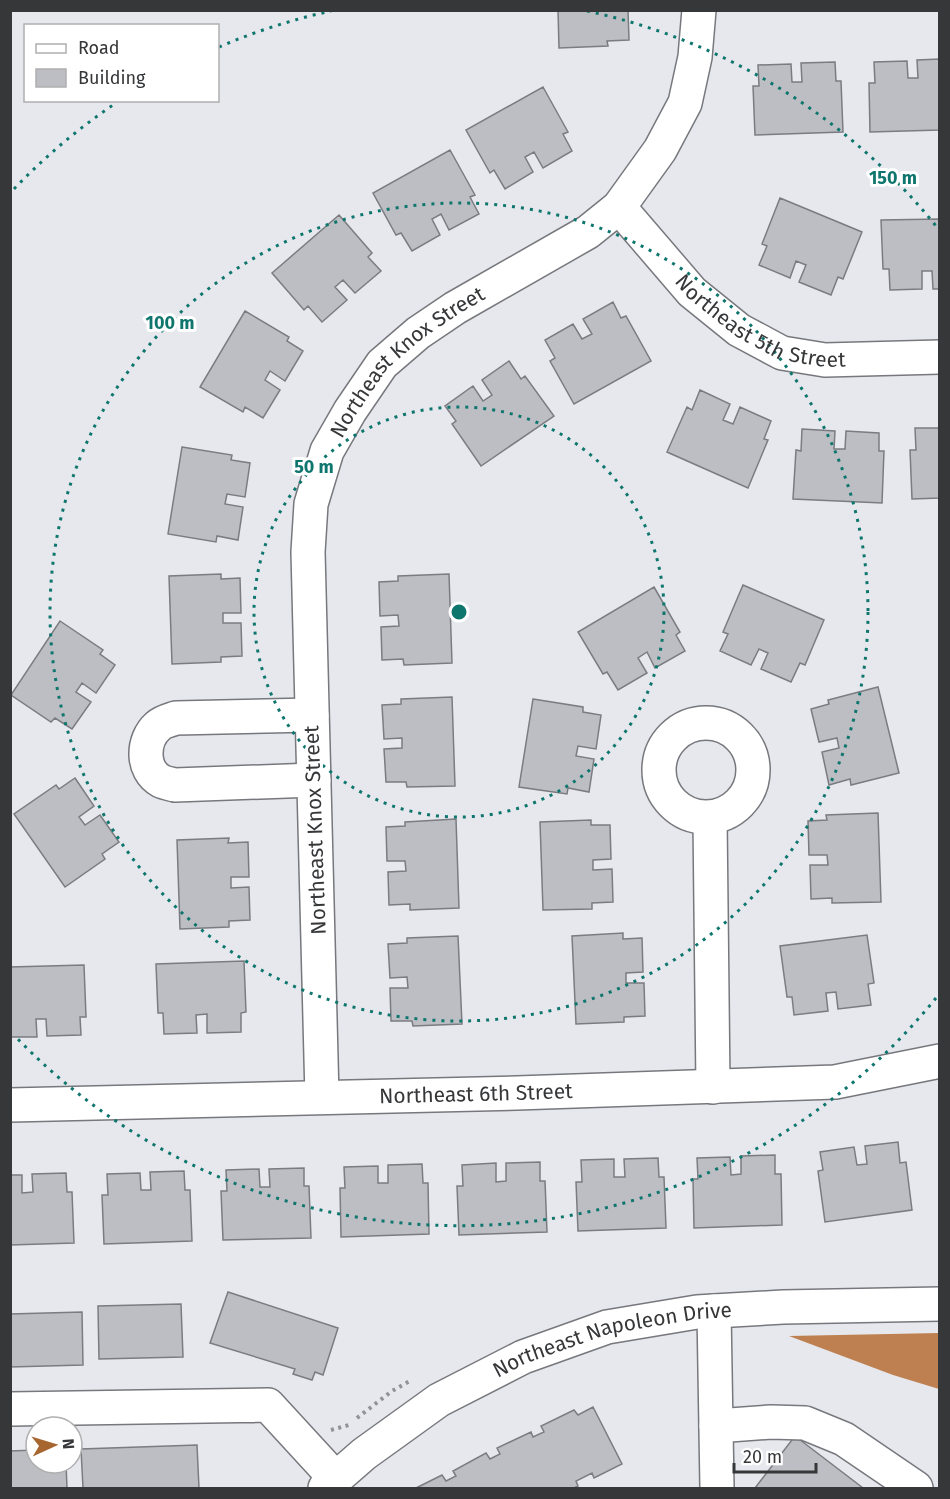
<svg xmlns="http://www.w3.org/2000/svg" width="950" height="1499" font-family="'Fira Sans',sans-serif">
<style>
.water{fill:#be8050}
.building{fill:#bcbec3;stroke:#7b7c81;stroke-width:1.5}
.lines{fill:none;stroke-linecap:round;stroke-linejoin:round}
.minor-casing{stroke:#77787d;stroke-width:36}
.path{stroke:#929397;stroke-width:4;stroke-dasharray:3 4.5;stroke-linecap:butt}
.minor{stroke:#fff;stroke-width:33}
.ring{fill:none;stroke:#0f766e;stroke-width:3;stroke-dasharray:3 6}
.labels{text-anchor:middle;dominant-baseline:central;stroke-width:6;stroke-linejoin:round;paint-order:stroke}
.street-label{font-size:21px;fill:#363739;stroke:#fff}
.centre{fill:#0f766e;stroke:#fff;stroke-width:3}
.ring-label{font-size:18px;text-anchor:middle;font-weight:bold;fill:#0f766e;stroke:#fff;stroke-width:6;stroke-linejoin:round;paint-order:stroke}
</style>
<rect width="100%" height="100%" fill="#e6e8ed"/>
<path class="water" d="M 939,1333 L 939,1389 L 893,1375 L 789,1336 Z"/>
<path class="building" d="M 558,10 L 628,10 L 629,40 L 607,41 L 608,46 L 559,48 Z
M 940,59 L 940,130 L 870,132 L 869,83 L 875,83 L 874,62 L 907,61 L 908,78 L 918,78 L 917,60 Z
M 835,62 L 836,81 L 841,81 L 843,132 L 755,135 L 753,86 L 759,86 L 758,65 L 791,64 L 792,82 L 802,82 L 801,63 Z
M 543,87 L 568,132 L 563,134 L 572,151 L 543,168 L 534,152 L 525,157 L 533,172 L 505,189 L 494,170 L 490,173 L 466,130 Z
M 450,150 L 475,195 L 470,197 L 479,214 L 449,230 L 441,214 L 432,219 L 440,235 L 412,251 L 401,233 L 396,235 L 373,193 Z
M 780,198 L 862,232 L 843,279 L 838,277 L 831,295 L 799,282 L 806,265 L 796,261 L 790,278 L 759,265 L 767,246 L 762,244 Z
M 339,215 L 372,253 L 368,257 L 381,271 L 355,293 L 343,280 L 335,287 L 347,300 L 322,322 L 308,306 L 304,310 L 272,273 Z
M 940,219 L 940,289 L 933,289 L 932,271 L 922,271 L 922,289 L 890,290 L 889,269 L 883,269 L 881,220 Z
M 613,302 L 621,318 L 626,316 L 651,361 L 574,404 L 550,361 L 555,358 L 545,340 L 573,324 L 582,339 L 592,334 L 583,319 Z
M 245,311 L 289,337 L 287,341 L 303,351 L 285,381 L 270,371 L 265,380 L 280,390 L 263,418 L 245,407 L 243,412 L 200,387 Z
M 509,361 L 521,379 L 525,376 L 554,416 L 481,466 L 452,424 L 456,421 L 445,406 L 473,386 L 483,401 L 492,395 L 482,380 Z
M 700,390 L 730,404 L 723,420 L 733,424 L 740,407 L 771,421 L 764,439 L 768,440 L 748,488 L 667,452 L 687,407 L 692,410 Z
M 915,428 L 940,428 L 940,498 L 912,499 L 910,450 L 916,450 Z
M 802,429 L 835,431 L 834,449 L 845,449 L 846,431 L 879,433 L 879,451 L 884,451 L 882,503 L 793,499 L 796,450 L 801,451 Z
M 182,447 L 232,455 L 231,460 L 250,463 L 245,497 L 227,494 L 225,504 L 243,507 L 238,540 L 217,536 L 216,542 L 168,534 Z
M 221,574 L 221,579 L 240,578 L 241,613 L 223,613 L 223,623 L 241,623 L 242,656 L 221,657 L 221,662 L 172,664 L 169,576 Z
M 449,574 L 452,663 L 404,665 L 403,659 L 382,660 L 381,627 L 399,626 L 398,615 L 380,616 L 379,582 L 398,581 L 398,576 Z
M 743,585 L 824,620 L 805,665 L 800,663 L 791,682 L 761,669 L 768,653 L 759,649 L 751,665 L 720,651 L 728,634 L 723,632 Z
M 654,587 L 680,632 L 676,635 L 685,651 L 655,668 L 647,652 L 638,658 L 647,673 L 618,690 L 607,672 L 603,674 L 578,632 Z
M 60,621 L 103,650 L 100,654 L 115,665 L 96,693 L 82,683 L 76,692 L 91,702 L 72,729 L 55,718 L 51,722 L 11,695 Z
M 878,687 L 899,773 L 851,785 L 850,779 L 829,785 L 822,752 L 839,748 L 837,738 L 819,742 L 811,709 L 829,704 L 828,700 Z
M 452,697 L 455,786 L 407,787 L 406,782 L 386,782 L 384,749 L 402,748 L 402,738 L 384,739 L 382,705 L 401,704 L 401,699 Z
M 533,699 L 583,707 L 583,712 L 601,715 L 596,749 L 578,746 L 576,756 L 594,759 L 589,792 L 568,788 L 567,794 L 519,787 Z
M 75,778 L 94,806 L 79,817 L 85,825 L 100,815 L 119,842 L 102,854 L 105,859 L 65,887 L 14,814 L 56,785 L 59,789 Z
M 878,813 L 881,902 L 832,903 L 832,898 L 811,899 L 810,865 L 828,865 L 827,855 L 809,855 L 808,821 L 827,820 L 826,815 Z
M 456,819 L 459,908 L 410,910 L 410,904 L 389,905 L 388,872 L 406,871 L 405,861 L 387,861 L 386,827 L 405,826 L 405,822 Z
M 591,820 L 591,825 L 610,825 L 611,859 L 593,860 L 593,870 L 612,869 L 613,902 L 592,903 L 592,909 L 543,910 L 540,822 Z
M 229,838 L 228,843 L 248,842 L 249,877 L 231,877 L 231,888 L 249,887 L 250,920 L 229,921 L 229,927 L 180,929 L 177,840 Z
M 623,933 L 623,939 L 642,938 L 643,972 L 626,973 L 626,983 L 644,983 L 645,1016 L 624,1017 L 624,1022 L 576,1024 L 572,936 Z
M 867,935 L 874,983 L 868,984 L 871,1005 L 838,1009 L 836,992 L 826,993 L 828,1011 L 794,1015 L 792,997 L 787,997 L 780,946 Z
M 458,936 L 462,1024 L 413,1026 L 412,1021 L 391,1021 L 390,988 L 408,988 L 407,977 L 390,978 L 388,944 L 407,943 L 407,938 Z
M 244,961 L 246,1012 L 241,1013 L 241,1032 L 207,1033 L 207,1014 L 196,1015 L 197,1033 L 164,1034 L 163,1013 L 158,1013 L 156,964 Z
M 84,965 L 86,1017 L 80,1017 L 81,1035 L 47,1036 L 46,1019 L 36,1019 L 37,1037 L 10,1037 L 10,967 Z
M 898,1142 L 900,1163 L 906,1162 L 912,1210 L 825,1222 L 818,1171 L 823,1170 L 820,1152 L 854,1147 L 857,1165 L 867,1164 L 865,1146 Z
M 775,1155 L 775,1174 L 781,1174 L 782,1225 L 694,1228 L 693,1179 L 698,1179 L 697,1158 L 730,1157 L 731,1175 L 741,1174 L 741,1156 Z
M 658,1158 L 659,1177 L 664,1177 L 666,1228 L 578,1231 L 576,1182 L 582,1182 L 581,1160 L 614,1159 L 614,1177 L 625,1177 L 624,1159 Z
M 540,1162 L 540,1181 L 545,1181 L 547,1232 L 459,1235 L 457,1186 L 463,1186 L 462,1165 L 496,1163 L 496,1182 L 506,1181 L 506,1163 Z
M 422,1164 L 423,1183 L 428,1183 L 429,1234 L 341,1237 L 340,1188 L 345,1188 L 344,1167 L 378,1166 L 378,1183 L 388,1183 L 388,1165 Z
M 304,1168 L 304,1186 L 309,1186 L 311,1238 L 223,1240 L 221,1191 L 227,1191 L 226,1170 L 259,1169 L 260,1187 L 270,1187 L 269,1169 Z
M 184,1171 L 185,1190 L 190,1190 L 192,1241 L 104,1244 L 102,1195 L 108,1195 L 107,1174 L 140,1173 L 141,1190 L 151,1190 L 150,1172 Z
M 66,1173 L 67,1192 L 72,1192 L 74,1243 L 10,1245 L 10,1175 L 22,1175 L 22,1193 L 33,1192 L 32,1174 Z
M 228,1292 L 338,1328 L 323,1375 L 315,1372 L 312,1380 L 293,1374 L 295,1369 L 210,1343 Z
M 181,1304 L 183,1357 L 99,1359 L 98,1306 Z
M 82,1312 L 83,1365 L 10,1367 L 10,1314 Z
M 593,1407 L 622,1464 L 594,1478 L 592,1473 L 576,1481 L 578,1486 L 574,1488 L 416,1488 L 442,1475 L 446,1481 L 456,1476 L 453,1471 L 486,1453 L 490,1459 L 500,1454 L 497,1448 L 531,1432 L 533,1437 L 544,1432 L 541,1426 L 574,1410 L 578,1415 Z
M 795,1436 L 863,1488 L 755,1488 Z
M 197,1445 L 199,1488 L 83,1488 L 81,1449 Z
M 36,1450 L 36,1463 L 66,1463 L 67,1488 L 10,1488 L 10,1451 Z"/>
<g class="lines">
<g class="minor-casing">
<g id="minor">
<path id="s1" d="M 619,207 L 692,292 L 739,330 L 782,353 L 825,360 L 940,357"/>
<path d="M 312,715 L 176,718 C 170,720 162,722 158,726 C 142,740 141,770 161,781 C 165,783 171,784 175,785 L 314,780"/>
<circle cx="706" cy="770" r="47"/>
<path d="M 710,818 L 713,1087"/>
<path id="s2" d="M 322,1097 L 308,552 L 311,504 L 327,451 L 350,411 L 382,364 L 418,333 L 455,308 L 588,232 L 619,207 L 660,150 L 685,103 L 695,57 L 699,10"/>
<path id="s3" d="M 10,1105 L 517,1093 L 835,1082 L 940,1061"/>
<path d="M 714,1311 L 717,1488"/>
<path d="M 10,1409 L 268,1405 L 336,1479"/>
<path d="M 716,1426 L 771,1422 L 805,1423 L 844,1439 L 916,1488"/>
<path id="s4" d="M 325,1488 L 364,1454 L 439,1400 L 523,1357 L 607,1327 L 697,1312 L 783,1307 L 940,1304"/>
</g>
</g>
<path class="path" d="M 357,1418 L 392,1391 L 410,1381
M 331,1430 L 349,1425"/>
<use href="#minor" class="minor"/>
</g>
<g class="ring">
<circle cx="459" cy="612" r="205"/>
<circle cx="459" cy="612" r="409"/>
<path d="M936 998A614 614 0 0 1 14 1035M14 189A614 614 0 0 1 116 103M219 47A614 614 0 0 1 331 11M587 11A614 614 0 0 1 936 226"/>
</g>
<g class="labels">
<g class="street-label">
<text stroke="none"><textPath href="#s1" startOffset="189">Northeast 5th Street</textPath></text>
<text stroke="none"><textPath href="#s2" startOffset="771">Northeast Knox Street</textPath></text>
<text transform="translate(315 830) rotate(-92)">Northeast Knox Street</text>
<text stroke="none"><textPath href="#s3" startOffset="466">Northeast 6th Street</textPath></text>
<text stroke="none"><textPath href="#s4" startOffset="330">Northeast Napoleon Drive</textPath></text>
</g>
</g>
<circle cx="459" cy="612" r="9" class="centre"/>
<g class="ring-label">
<text x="893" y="184">150 m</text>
<text x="170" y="329">100 m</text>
<text x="314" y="473">50 m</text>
</g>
<rect width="950" height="1499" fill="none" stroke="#363739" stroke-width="24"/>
<rect x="24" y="24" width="195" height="78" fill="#ffffff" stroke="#afafb0" stroke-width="1.5"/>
<rect x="36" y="44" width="30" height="9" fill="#ffffff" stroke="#afafb0" stroke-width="1.5"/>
<text x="78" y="54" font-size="18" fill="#363739">Road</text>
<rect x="36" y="69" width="30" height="18" fill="#bcbec3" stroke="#afafb0" stroke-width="1.5"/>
<text x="78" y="84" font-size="18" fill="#363739">Building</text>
<g transform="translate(54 1445) rotate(86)"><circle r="28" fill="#ffffff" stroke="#afafb0" stroke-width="1.5"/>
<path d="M0-4.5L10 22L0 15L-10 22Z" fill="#a76630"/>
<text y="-9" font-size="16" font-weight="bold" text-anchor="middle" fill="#363739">N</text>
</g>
<path d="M734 1463v9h82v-9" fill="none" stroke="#363739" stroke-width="3"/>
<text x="743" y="1463" font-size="18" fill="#363739" stroke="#ffffff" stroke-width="4.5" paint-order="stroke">20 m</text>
</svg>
